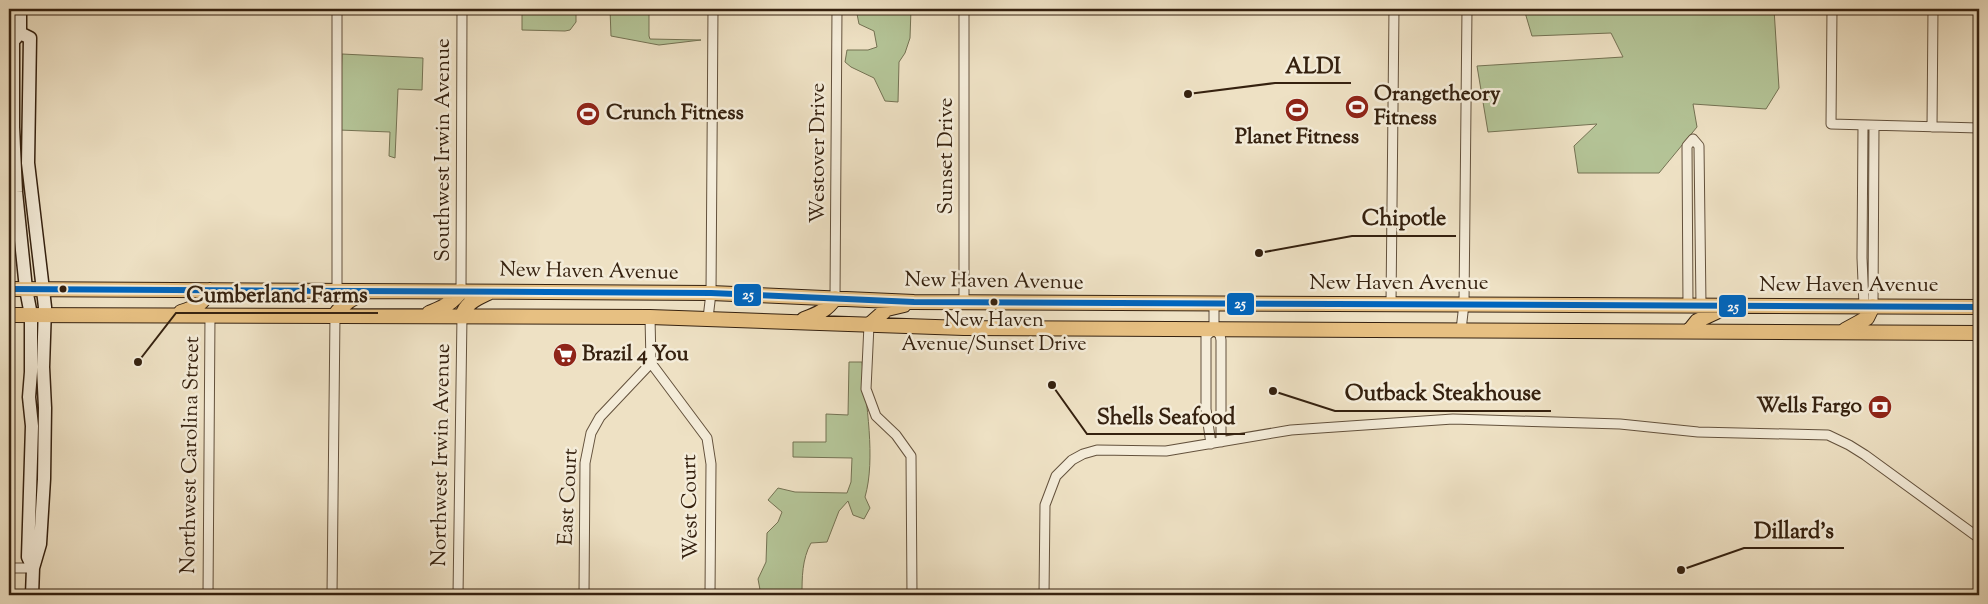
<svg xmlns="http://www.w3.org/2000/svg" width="1988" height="604" font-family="'Sorts Mill Goudy',serif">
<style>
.green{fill:#b4c497;stroke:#747253}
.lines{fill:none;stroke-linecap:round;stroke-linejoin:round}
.street-casing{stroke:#63513c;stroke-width:11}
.secondary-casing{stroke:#35210f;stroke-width:15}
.primary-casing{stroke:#35210f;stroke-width:16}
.street{stroke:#f4ecd9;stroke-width:9}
.secondary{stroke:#f4ecd9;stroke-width:12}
.primary{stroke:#e7c082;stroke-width:14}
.bus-1-casing{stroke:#f4ecd9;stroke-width:10}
.bus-1{stroke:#0065bd;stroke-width:6}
.bus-dot{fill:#35210f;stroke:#f4ecd9;stroke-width:2}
.labels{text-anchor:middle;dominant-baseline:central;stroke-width:5;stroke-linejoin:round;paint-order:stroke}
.bus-label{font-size:20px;fill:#35210f;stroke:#f4ecd9}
.poi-label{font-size:21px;font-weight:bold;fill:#35210f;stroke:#f4ecd9;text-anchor:start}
.street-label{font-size:21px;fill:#35210f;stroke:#f4ecd9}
.leader{fill:none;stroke:#35210f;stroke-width:2}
.callout-dot{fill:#35210f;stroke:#f4ecd9;stroke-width:2}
.callout-label{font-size:22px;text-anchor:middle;font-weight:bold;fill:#35210f;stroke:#f4ecd9;stroke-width:5;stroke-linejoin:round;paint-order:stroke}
.line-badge{stroke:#f4ecd9;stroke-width:2}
.badge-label{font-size:14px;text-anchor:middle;font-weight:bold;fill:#fff}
</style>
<rect width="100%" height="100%" fill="#eee1c4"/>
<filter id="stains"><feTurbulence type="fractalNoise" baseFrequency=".004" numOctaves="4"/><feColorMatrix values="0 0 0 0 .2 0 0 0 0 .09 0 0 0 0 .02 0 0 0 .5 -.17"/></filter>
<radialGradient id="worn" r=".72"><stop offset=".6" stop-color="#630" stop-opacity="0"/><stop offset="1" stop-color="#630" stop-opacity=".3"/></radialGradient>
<path class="green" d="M 522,9 L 576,9 L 576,22 L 570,30 L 565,31 L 522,30 Z
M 610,9 L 649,9 L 649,36 L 650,39 L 701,40 L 659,45 L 611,36 Z
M 856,9 L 911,9 L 910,38 L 905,53 L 899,62 L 898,102 L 885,101 L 874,78 L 851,67 L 845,62 L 847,50 L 868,50 L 877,47 L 874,31 L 859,24 Z
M 1524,9 L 1774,9 L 1779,88 L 1766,109 L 1693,104 L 1697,127 L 1659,173 L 1578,173 L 1574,146 L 1597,124 L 1488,132 L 1477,66 L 1623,57 L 1611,33 L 1532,36 Z
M 342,54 L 423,58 L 422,90 L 398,89 L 395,158 L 389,156 L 390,132 L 339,130 Z
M 849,362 L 862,362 C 866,403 876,459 865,497 L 870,508 L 864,519 L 853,515 L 848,501 L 839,511 L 827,542 L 811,543 C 802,559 802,578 802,595 L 761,595 L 758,579 L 766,562 L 767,533 L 778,522 L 782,512 L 768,500 L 778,488 L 795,492 L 847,493 L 851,482 L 852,458 L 793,457 L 793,442 L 826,442 L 826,414 L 848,415 Z"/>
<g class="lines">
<g class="street-casing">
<path id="street" d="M 1832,9 L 1831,124 L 1979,128
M 1863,125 L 1862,258 L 1864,306
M 1932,127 L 1933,9
M 337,290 L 337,9
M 461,291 L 462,9
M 835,298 L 837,9
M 964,302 L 964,9
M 1391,304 L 1394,9
M 1688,305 L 1687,146 L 1693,139 L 1699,146 L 1701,305
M 1873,306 L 1874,126
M 650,317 L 651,363 L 707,438 L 711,464 L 710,595
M 708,318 L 711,293 L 713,9
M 869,325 L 866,389 L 876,416 L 896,435 L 911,456 L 912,595
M 1214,329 L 1220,335 L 1221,340 L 1221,442
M 1461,330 L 1464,304 L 1467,9
M 1211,444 L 1206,409 L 1206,336 L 1214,329 L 1214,304
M 9,568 L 33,568
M 208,595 L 210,316
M 332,595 L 335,315
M 458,595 L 462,316
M 584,595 L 585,463 L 591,433 L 600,417 L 651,363
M 1044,595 L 1045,505 L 1056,476 L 1072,460 L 1083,454 L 1097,450 L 1166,451 L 1291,430 L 1453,419 L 1620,424 L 1698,432 L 1828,435 L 1849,445 L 1865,455 L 1979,538"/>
</g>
<g class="secondary-casing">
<path id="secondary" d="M 20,9 L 20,33 L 13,41 L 13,127 L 16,192 L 26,289 L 31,315 L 31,372 L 29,397 L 32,426 L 28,557 L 33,568
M 20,33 L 30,38 L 28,163 L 45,307 L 43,367 L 45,408 L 44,479 L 40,544 L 33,568 L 32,595"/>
</g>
<g class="primary-casing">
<path id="primary" d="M 9,289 L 711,293 L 914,302 L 1979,307
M 181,312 C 196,307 202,305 210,290
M 429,313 C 443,307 452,304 461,291
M 9,315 L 650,317 L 964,328 L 1979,333
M 335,315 C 343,303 353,298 367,292
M 462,316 C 466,302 478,298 490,292
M 804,319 C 818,314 827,310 835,298
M 869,325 L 887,309 L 904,305
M 1845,330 L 1867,318 L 1873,306
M 1689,331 L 1697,321 L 1725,308"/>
</g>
<use href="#street" class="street"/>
<use href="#secondary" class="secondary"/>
<use href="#primary" class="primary"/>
<g class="bus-1-casing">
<path id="bus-1" d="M 9,289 L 711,293 L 914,302 L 1979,307"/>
</g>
<use href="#bus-1" class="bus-1"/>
</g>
<defs>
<g id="stadium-disc" transform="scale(1.25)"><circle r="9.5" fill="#8f2418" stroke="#f4ecd9"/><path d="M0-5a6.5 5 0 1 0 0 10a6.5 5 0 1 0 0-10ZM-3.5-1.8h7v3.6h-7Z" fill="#fff"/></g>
<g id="supermarket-disc" transform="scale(1.25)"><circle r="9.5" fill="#8f2418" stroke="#f4ecd9"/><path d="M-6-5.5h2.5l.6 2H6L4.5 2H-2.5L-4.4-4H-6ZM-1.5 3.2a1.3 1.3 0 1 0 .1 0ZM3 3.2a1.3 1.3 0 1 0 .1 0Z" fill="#fff"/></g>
<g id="bank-disc" transform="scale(1.25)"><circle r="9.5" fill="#8f2418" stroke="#f4ecd9"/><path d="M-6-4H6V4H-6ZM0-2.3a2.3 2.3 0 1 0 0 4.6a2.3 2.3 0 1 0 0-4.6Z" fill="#fff"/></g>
</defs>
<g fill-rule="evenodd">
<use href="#stadium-disc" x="1357" y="107"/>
<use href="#stadium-disc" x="1297" y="110"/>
<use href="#stadium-disc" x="588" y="114"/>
<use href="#supermarket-disc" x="565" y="355"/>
<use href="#bank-disc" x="1880" y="407"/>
</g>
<g class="bus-dot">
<circle cx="63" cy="289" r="4.5"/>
<circle cx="994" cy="302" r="4.5"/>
</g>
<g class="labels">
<g class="bus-label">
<text x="994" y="321">New Haven<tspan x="994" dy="24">Avenue/Sunset Drive</tspan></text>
</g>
<g class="poi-label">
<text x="1374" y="95">Orangetheory<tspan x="1374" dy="24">Fitness</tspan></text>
<text x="606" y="114">Crunch Fitness</text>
<text x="1297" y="138" text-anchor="middle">Planet Fitness</text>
<text x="582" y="355">Brazil 4 You</text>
<text x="1862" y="407" text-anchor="end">Wells Fargo</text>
</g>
<g class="street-label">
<text transform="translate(444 150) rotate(-90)">Southwest Irwin Avenue</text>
<text transform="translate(819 153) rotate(-90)">Westover Drive</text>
<text transform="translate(947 156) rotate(-90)">Sunset Drive</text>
<text transform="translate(589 272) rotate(1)">New Haven Avenue</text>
<text transform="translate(994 282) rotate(1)">New Haven Avenue</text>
<text x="1399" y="284">New Haven Avenue</text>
<text x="1849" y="286">New Haven Avenue</text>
<text transform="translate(191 455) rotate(-89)">Northwest Carolina Street</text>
<text transform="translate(442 455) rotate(-89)">Northwest Irwin Avenue</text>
<text transform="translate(569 497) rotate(-87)">East Court</text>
<text transform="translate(691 507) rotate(-91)">West Court</text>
</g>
</g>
<path class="leader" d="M1188 94L1275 83H1351M1259 253L1352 236H1456M138 362L176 313H378M1273 391L1335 411H1551M1052 385L1087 434H1245M1681 570L1744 548H1844"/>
<g class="callout-dot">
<circle cx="1188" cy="94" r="5"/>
<circle cx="1259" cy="253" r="5"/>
<circle cx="138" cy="362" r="5"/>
<circle cx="1273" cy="391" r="5"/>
<circle cx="1052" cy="385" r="5"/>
<circle cx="1681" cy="570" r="5"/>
</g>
<g class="callout-label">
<text x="1313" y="73">ALDI</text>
<text x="1404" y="225">Chipotle</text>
<text x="277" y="302">Cumberland Farms</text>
<text x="1443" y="400">Outback Steakhouse</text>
<text x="1166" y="424">Shells Seafood</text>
<text x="1794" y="538">Dillard's</text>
</g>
<g class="line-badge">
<rect x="733" y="283" width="29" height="24" rx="5" fill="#0065bd"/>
<rect x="1226" y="292" width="29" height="24" rx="5" fill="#0065bd"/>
<rect x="1718" y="294" width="29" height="24" rx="5" fill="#0065bd"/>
</g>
<g class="badge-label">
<text x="748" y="299">25</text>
<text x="1240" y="308">25</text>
<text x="1733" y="311">25</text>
</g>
<rect width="1988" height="604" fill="none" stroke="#eee1c4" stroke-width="30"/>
<rect x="10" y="10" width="1968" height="584" fill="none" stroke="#35210f" stroke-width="2.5"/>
<rect x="15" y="15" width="1958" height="574" fill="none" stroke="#35210f"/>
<rect width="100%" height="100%" filter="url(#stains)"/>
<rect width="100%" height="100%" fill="url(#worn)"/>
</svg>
